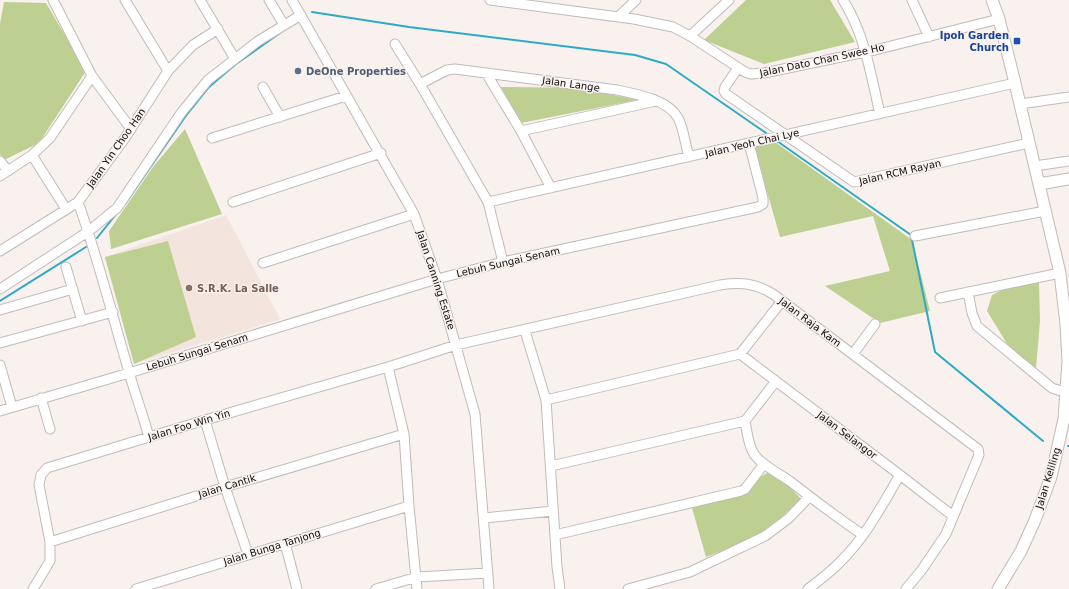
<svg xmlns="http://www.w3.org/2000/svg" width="1069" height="589" font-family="'DejaVu Sans',sans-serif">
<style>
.built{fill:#f3e4dd}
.green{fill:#bdd091}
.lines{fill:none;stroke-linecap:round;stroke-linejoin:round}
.stream{stroke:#2eaac5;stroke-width:2}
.minor-casing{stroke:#c1bbb8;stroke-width:11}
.major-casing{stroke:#c1bbb8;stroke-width:13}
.minor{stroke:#fff;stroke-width:9}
.major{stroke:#fff;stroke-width:11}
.transit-dot{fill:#1a4fb4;stroke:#f8f1ee;stroke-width:1.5}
.service-dot{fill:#5c6f8a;stroke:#f8f1ee;stroke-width:1.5}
.education-dot{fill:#8d6e63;stroke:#f8f1ee;stroke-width:1.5}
.labels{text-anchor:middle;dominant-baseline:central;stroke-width:3;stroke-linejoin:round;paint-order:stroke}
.transit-label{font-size:10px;font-weight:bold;fill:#164399;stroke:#f8f1ee;text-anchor:end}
.street-label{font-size:10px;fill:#100e0d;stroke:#f8f1ee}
.service-label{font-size:10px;font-weight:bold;fill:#4e5e75;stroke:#f8f1ee;text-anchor:start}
.education-label{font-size:10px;font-weight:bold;fill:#785e54;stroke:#f8f1ee;text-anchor:start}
</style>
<rect width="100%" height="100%" fill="#f8f1ee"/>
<path class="built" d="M 226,215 L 280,319 L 134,364 L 105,257 Z"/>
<path class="green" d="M 746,0 L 830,0 L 855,42 L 764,64 L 704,40 Z
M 4,2 L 46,3 L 86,71 L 39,143 L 4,160 L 0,154 L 0,24 Z
M 501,87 L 581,88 L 637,100 L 521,123 Z
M 185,129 L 222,214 L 111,249 L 109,231 L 153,167 Z
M 775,142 L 912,240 L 930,311 L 880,323 L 825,286 L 890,271 L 873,216 L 780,237 L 754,146 Z
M 168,241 L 196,337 L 134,364 L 105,257 Z
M 1039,281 L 1040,321 L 1036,368 L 1009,347 L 987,311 L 992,295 L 1016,283 Z
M 767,473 L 786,483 L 801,499 L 773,525 L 752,539 L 706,557 L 692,508 L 729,498 L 757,479 Z"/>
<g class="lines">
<path class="stream" d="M 312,12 L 409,27 L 635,55 L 666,64 L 766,133
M 777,141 L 911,235 L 935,352 L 1043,441
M 125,204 L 185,117 L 209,87 L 236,64 L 280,33
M 97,238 L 117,213
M 0,301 L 86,247
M 1068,446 L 1069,446"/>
<g class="minor-casing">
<path id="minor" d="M 53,0 L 92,76 L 131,129
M 125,0 L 168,71
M 200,0 L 235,59
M 269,0 L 284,25
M 292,0 L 414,214 L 437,279 L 475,414 L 489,589
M 490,0 L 634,19 L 673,27 L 690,36 L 745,72 L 751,74 L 764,73 L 875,50 L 999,19
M 843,0 C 865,34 871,76 880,114
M 912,0 L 929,37
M 618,17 L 636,0
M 690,36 L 729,0
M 395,44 L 420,84 L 488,202 L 503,262
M 738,68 L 725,87 L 724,91 L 726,94 L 854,182 L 1029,143
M 486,73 L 521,131 L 551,188
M 420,84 L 447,70 L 455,69 L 617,90 C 635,94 668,99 678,118 C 684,129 685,144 689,157
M 263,87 L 280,117
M 1020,104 L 1069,97
M 521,131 L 656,101
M 212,138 L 346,96
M 32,155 L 66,209
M 0,161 L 8,171
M 1035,166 L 1069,161
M 0,176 L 32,155 L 50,138 L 92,76
M 78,202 C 98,258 112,315 129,372 C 135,394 143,415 149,437
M 233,202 L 381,153
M 488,202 L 1015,83
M 915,236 L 1045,211
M 0,251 L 78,202 L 125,138 L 168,71 L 193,45 L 218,29
M 263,263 L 414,214
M 66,267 L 82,321
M 0,289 L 89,231 L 117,208 L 181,113 L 208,80 L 258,41 L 301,15
M 968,292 L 972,313 L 977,326 L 1052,388 L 1067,393
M 940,298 L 1060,273
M 0,310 L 73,289
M 525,331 L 546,400 L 557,567 L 560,589
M 0,343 L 113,312
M 740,354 L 900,475 L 953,516
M 853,354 L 875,324
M 0,365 L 12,407
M 388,367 L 404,434 L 409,506 L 417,589
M 41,398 L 50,429
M 546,400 L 740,354 L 782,301
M 0,411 L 129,373 L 437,279 L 503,262 L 758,207 L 763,204 L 763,198 L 749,143
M 205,420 L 225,487 L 248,554
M 745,421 C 747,431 748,445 754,454 C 762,466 779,473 791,482 C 814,500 838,518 863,535
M 551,466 L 745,421 L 776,381
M 484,518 L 553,511
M 555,535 L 741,491 L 745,489 L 764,464
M 50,542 L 225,487 L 404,434
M 285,543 L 297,589
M 33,589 L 50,561 L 50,542 L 39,485 L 41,475 L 47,468 L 205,420 L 388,367 L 456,345 L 720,285 C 741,282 755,283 773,294 L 978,449 L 979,455 L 946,534 L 921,571 L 906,589
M 136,589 L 409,506
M 376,589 L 417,577 L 488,573
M 628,589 L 690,572 L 765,536 L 789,518 L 809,497
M 808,589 C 820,580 833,570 843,559 C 867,535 883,503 900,475"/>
</g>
<g class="major-casing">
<path id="major" d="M 992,0 L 999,19 L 1015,83 L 1060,273 L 1066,324 L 1068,361 L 1064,419 L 1051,477 L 1035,520 L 1021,551 L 998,589
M 1039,184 L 1069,179"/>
</g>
<use href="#minor" class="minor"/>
<use href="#major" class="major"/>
</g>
<rect class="transit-dot" x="1013" y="37" width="8" height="8" rx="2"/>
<circle class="service-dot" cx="298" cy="71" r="4"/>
<circle class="education-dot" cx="189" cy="288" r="4"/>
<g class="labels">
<g class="transit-label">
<text x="1009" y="35">Ipoh Garden<tspan x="1009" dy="12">Church</tspan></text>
</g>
<g class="street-label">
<text transform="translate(822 60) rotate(-12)">Jalan Dato Chan Swee Ho</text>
<text transform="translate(571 84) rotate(8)">Jalan Lange</text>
<text transform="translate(752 143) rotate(-13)">Jalan Yeoh Chai Lye</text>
<text transform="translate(116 148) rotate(-55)">Jalan Yin Choo Han</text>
<text transform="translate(900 172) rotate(-13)">Jalan RCM Rayan</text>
<text transform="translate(508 262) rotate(-13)">Lebuh Sungai Senam</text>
<text transform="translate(436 280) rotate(72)">Jalan Canning Estate</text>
<text transform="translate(810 322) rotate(37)">Jalan Raja Kam</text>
<text transform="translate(197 352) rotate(-17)">Lebuh Sungai Senam</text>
<text transform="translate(189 425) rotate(-17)">Jalan Foo Win Yin</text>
<text transform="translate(847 435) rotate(37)">Jalan Selangor</text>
<text transform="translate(1048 478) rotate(-73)">Jalan Keliling</text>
<text transform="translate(227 486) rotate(-17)">Jalan Cantik</text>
<text transform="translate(272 547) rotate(-17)">Jalan Bunga Tanjong</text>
</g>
<g class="service-label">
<text x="306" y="71">DeOne Properties</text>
</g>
<g class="education-label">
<text x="197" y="288">S.R.K. La Salle</text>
</g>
</g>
</svg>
